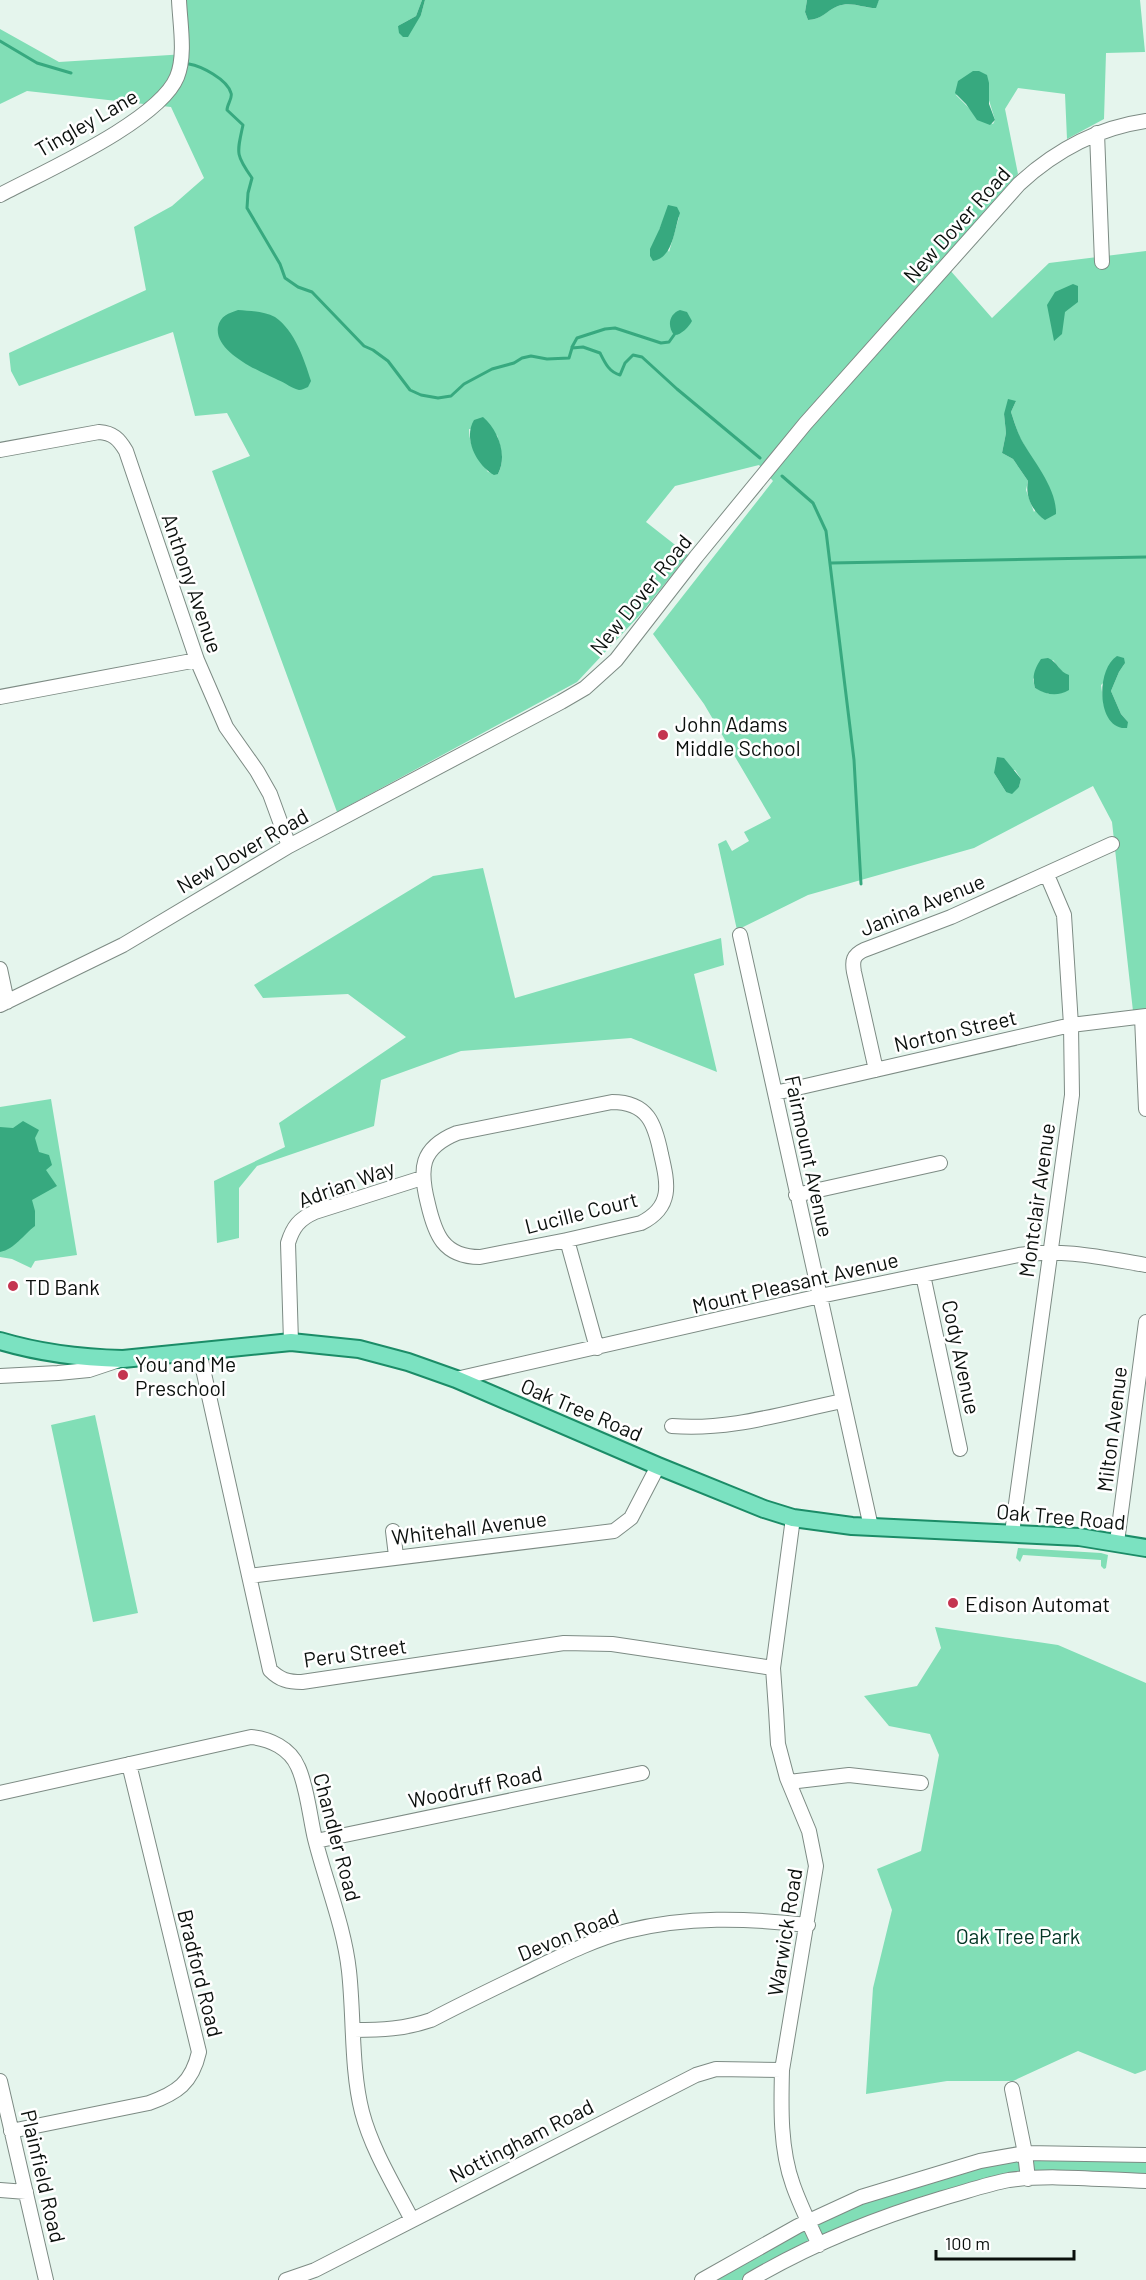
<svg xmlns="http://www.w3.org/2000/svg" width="1146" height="2280" font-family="Barlow,sans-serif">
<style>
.green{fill:#81deb6;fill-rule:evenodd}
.water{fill:#37a97f}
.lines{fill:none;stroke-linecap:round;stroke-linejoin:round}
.stream{stroke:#37a97f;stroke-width:3}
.minor-casing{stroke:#7d8b84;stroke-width:16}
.major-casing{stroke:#1b8c67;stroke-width:20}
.minor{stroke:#fff;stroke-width:14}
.major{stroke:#7be2c1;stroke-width:16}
.poi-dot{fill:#c43450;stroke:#fff;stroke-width:2}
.labels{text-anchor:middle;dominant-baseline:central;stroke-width:5;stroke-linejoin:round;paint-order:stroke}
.street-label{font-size:21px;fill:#0b100d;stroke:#fff}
.poi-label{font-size:21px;fill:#0b100d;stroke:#fff;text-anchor:start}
.park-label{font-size:21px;fill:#033625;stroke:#fff}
</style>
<rect width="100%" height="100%" fill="#e5f5ed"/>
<path class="green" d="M 185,0 L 422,0 L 416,16 L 398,26 L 421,15 L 425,0 L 807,0 L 805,12 L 808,20 C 821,20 827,10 838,6 C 851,1 863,8 875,8 L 879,0 L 1140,0 L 1145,52 L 1106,53 L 1104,119 L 1067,139 L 1065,94 L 1018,88 L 1005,109 L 1018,174 L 942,261 L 992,318 L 1049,263 L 1146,251 L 1146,1019 L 1134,1020 L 1112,822 L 1093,786 L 974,848 L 808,895 L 737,930 L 718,844 L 726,840 L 732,851 L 749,841 L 744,832 L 771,818 L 704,704 L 653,634 L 773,481 L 759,465 L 675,486 L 646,522 L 688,555 L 639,616 L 577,682 L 337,812 L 212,471 L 250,456 L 227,413 L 195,416 L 173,332 L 19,386 L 11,371 L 9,353 L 146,290 L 134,227 L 172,206 L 204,178 L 171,107 L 27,91 L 0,104 L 0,29 L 59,62 L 186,54 ZM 989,83 L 988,97 L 995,120 L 993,124 L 971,110 L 956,95 ZM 665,216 L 679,217 L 669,252 L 659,230 ZM 1016,401 L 1011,412 L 1019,436 L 1050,490 L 1034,512 L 1026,490 L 1028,481 L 1013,459 L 1002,453 L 1006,433 L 1004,414 ZM 469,429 L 497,435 C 501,448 505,461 498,474 L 488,472 C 478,458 469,447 469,429 ZM 1053,660 L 1063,673 L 1049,694 L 1035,688 L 1033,679 ZM 1125,663 L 1119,672 L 1111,691 L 1121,714 L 1128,722 L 1104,706 L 1101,685 ZM 1015,770 L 1021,779 L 1019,787 L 1006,792 L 994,773 Z
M 483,868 L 515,998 L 721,938 L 724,965 L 694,974 L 717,1072 L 631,1038 L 461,1051 L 381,1080 L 374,1126 L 257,1166 L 239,1188 L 239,1238 L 217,1243 L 214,1181 L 285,1147 L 279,1123 L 406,1037 L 348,994 L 263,998 L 254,985 L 433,876 Z
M 51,1099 L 77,1255 L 35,1261 L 31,1268 L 12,1259 L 0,1257 L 0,1107 Z
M 95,1415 L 138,1613 L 93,1622 L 51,1425 Z
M 1018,1548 L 1101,1553 L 1108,1555 L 1106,1568 L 1104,1569 L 1101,1566 L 1101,1560 L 1023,1555 L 1020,1562 L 1016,1558 Z
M 935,1627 L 1058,1645 L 1146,1683 L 1146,2070 L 1135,2074 L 1078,2051 L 1013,2081 L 947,2081 L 866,2094 L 873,1988 L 892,1910 L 877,1869 L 921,1851 L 939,1755 L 930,1734 L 889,1726 L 864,1696 L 917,1686 L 941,1648 Z
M 1146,2155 L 1146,2181 L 1028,2179 L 893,2213 L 750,2280 L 702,2280 L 798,2226 L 980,2161 Z"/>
<path class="water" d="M 422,0 L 425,0 L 421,15 L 408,37 L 403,37 L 399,33 L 398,26 L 416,16 Z
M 807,0 L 879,0 L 876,8 C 863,8 851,1 838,6 C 826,11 821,20 808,20 L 805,12 Z
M 973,71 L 979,71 L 987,75 L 989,83 L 989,104 L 995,120 L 990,125 L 977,120 L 966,104 L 955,93 L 958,81 Z
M 668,205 L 677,207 L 680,213 C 674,230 673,258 653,261 L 650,256 L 650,249 L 659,230 Z
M 1073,284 L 1078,286 L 1078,302 L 1065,312 L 1062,334 L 1054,341 L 1047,305 L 1055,292 Z
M 238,310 C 250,311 264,311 275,317 C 295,331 304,359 311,381 L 308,387 C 305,388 302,390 299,390 C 293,389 284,382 278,380 C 259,371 214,352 218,327 C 220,316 229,313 238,310 Z
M 680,310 L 687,312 L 692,321 C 689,327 680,336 674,335 C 667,326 669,314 680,310 Z
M 1008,399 L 1016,401 L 1011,412 C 1014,421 1017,431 1021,439 C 1033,461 1057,488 1056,514 L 1045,520 C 1032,511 1025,496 1028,481 L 1013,459 L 1002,453 L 1006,433 L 1004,414 Z
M 483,417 C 498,430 508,455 498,474 L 494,475 C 476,465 463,438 474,420 Z
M 1117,656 L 1124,658 L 1125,663 L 1119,672 L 1111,691 L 1121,714 L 1128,722 L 1127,728 C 1097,731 1095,670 1117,656 Z
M 1048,658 C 1058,662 1059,672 1069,675 L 1069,690 C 1057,697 1047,695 1035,688 C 1032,676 1034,670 1041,659 Z
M 997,757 L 1004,758 L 1021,779 L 1019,787 L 1012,794 L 1006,792 L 994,773 Z
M 23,1121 L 39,1130 L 35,1138 L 39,1152 L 49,1155 L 52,1165 L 46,1170 L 57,1186 L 32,1200 L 35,1211 L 35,1226 C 23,1235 15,1249 0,1252 L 0,1127 L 13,1128 Z"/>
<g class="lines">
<path class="stream" d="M 0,41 L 37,63 L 71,73
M 189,64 C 201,66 227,79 231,93 C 233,98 227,104 227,110 L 243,125 C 237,153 235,154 252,178 L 248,193 L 247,208 L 280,264 L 285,278 L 298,287 L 312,292 L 364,346 L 373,350 L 388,361 L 410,390 L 421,395 L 438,398 L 451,396 L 464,384 L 492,369 L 514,363 L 522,358 L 531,356 L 547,359 L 569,358 L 572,348 L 583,347 L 600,353 C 605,363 609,372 620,375 L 625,363 L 633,355 L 642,357 L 677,389 L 760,458
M 572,347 L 577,338 L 605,329 L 615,328 L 661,343 L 669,342 L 674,335
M 782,476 L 813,503 L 826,531 L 854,760 L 861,884
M 831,563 L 1146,557"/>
<g class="minor-casing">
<path id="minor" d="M 1097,133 L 1102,262
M 0,195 C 43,172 159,121 177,77 C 186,55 180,24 179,0
M 0,450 L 99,432 C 113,433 119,439 126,451 L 197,660 L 226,727 L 257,771 L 270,794 L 289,846
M 0,697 L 197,660
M 740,935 L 871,1527
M 0,969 L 7,1002
M 0,1005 L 123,945 L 289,846 L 561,702 L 585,688 L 616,660 L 696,557 L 805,424 L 1019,184 C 1055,151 1097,128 1146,121
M 1142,1017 L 1146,1109
M 876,1070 L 854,972 C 852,961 853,955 864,950 L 951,917 L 1112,844
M 775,1093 L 1071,1025 L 1146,1016
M 612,1102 C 648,1102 655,1124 661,1154 C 668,1184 673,1207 641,1223 L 567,1240 L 480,1257 C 443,1257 435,1234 428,1204 C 419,1169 420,1148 457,1133 Z
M 796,1195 L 940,1163
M 567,1240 L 597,1348
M 923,1275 L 960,1449
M 291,1342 L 288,1243 C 293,1227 299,1219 315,1212 L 422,1178
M 199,1351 L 270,1670 C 280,1680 288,1682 302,1682 L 564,1643 L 612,1644 L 773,1668
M 0,1376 L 58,1373 L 89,1370 L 119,1360
M 456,1379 L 820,1296 L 1019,1255 C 1062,1248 1104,1258 1146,1265
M 672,1426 C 730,1431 787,1412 843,1401
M 793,1518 L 773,1668 L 776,1710 L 778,1744 L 787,1778 L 809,1831 L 816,1866 L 782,2070 C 781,2108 780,2149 793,2185 C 800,2205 810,2225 819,2245
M 393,1531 L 396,1556
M 1012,1533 L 1072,1095 L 1071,1025 L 1064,915 L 1047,875
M 1117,1542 L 1146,1322
M 249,1576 L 614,1531 L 631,1518 L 658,1466
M 789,1782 L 849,1775 L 921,1783
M 0,1793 L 251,1737 C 270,1739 290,1748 298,1767 C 307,1786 310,1818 315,1839 C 326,1883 344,1926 349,1971 C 354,2016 351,2069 362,2112 C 372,2150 394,2185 412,2220
M 316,1841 L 642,1773
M 354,2030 C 381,2030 405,2029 431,2020 C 465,2002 499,1986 534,1969 C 563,1955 595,1939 627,1931 C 687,1916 746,1918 808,1925
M 0,2081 L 46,2280
M 1012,2089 L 1025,2153 L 1028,2179
M 11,2131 L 149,2103 C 177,2093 192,2083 199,2052 L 129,1764
M 0,2190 L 26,2192
M 286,2280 L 315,2270 L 696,2075 L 716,2069 L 782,2070
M 702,2280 L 798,2226 L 861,2197 L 980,2161 L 1025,2153 L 1146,2155
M 750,2280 C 811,2244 876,2218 943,2198 C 965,2192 987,2184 1009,2180 C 1051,2174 1103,2180 1146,2181"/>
</g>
<g class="major-casing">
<path id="major" d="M 0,1341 C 40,1353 82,1358 123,1359 L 291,1342 L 359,1349 L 408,1362 L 456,1379 L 658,1466 L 764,1509 L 793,1518 L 852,1526 L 1079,1537 L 1146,1548"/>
</g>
<use href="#minor" class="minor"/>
<use href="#major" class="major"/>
</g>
<g class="poi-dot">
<circle cx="663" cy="735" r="6"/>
<circle cx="13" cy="1286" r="6"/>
<circle cx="123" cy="1375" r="6"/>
<circle cx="953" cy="1603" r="6"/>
</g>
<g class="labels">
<g class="street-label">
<text transform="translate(86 122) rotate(-30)">Tingley Lane</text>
<text transform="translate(956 224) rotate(-48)">New Dover Road</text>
<text transform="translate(193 583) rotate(71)">Anthony Avenue</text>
<text transform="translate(640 594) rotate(-51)">New Dover Road</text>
<text transform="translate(242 850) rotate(-30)">New Dover Road</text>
<text transform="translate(922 904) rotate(-22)">Janina Avenue</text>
<text transform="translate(955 1030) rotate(-13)">Norton Street</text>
<text transform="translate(810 1156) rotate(78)">Fairmount Avenue</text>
<text transform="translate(346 1183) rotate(-20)">Adrian Way</text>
<text transform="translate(1036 1200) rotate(-82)">Montclair Avenue</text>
<text transform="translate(581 1212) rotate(-14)">Lucille Court</text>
<text transform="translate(795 1282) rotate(-13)">Mount Pleasant Avenue</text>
<text transform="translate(962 1357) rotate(78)">Cody Avenue</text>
<text transform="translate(582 1409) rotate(23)">Oak Tree Road</text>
<text transform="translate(1111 1429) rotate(-83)">Milton Avenue</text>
<text transform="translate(1061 1516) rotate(5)">Oak Tree Road</text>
<text transform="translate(469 1527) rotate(-7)">Whitehall Avenue</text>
<text transform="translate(355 1652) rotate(-8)">Peru Street</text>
<text transform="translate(475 1786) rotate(-12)">Woodruff Road</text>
<text transform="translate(338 1837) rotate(75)">Chandler Road</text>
<text transform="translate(784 1932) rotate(-81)">Warwick Road</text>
<text transform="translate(568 1934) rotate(-22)">Devon Road</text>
<text transform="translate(201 1973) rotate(76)">Bradford Road</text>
<text transform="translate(521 2140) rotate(-27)">Nottingham Road</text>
<text transform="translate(44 2176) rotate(77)">Plainfield Road</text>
</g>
<g class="poi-label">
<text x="675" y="723">John Adams<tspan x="675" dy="24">Middle School</tspan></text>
<text x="25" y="1286">TD Bank</text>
<text x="135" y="1363">You and Me<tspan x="135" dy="24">Preschool</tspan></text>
<text x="965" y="1603">Edison Automat</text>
</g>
<g class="park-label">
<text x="1018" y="1935">Oak Tree Park</text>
</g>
</g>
<path d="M936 2250v9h138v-9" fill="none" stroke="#0b100d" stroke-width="3"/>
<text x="945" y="2250" font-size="18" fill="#0b100d" stroke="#ffffff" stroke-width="4.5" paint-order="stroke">100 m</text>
</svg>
